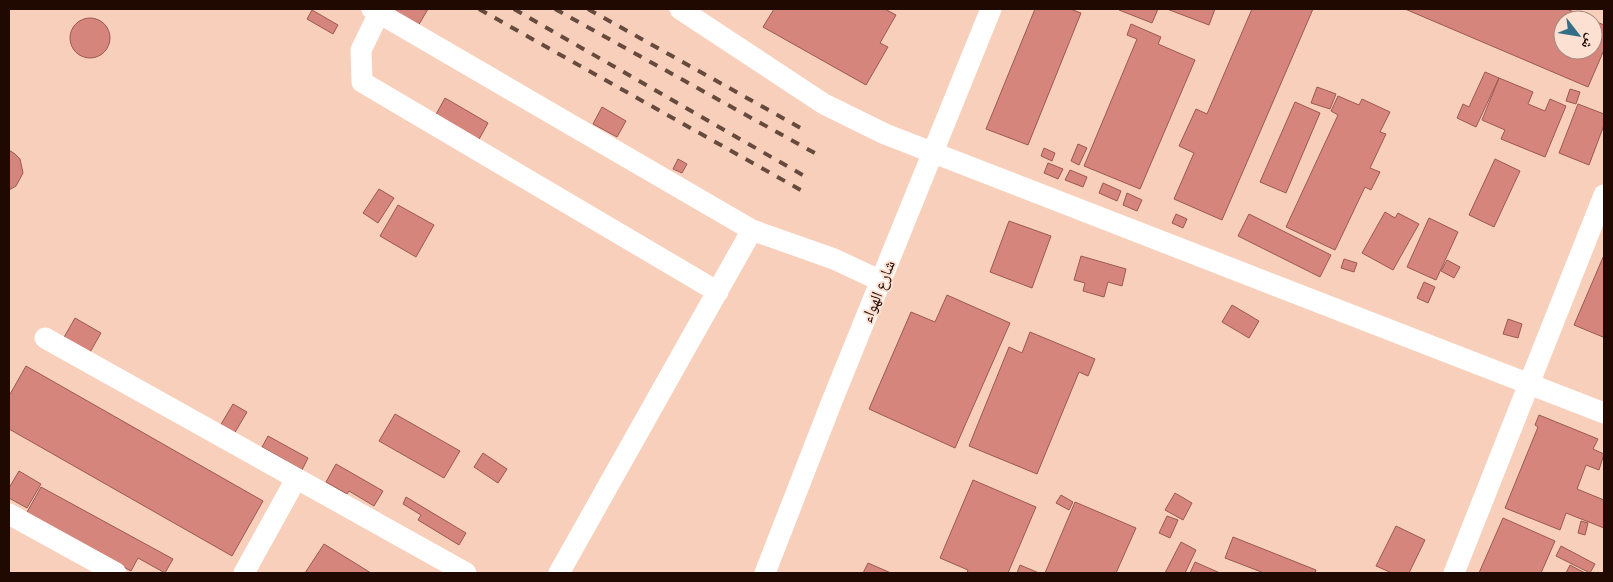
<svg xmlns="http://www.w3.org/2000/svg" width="1613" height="582" font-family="'Exo 2','Noto Naskh Arabic',sans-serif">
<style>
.building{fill:#d5857b;stroke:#9c5951;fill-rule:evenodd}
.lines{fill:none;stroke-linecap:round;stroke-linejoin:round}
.minor{stroke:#fff;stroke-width:21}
.rail{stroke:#674a3e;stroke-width:4;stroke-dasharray:9 9;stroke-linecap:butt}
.labels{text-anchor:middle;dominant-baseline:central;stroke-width:4;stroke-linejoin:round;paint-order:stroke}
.street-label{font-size:16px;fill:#200901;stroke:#fce0d2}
</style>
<rect width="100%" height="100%" fill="#f8cfbb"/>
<path class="building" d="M 396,9 L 428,9 L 418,26 L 394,12 Z
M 774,9 L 885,9 L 896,15 L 880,43 L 888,47 L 866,85 L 763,27 Z
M 1035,9 L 1070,9 L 1081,13 L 1028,145 L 986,129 Z
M 1120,9 L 1158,9 L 1152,23 L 1119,10 Z
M 1167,9 L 1215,9 L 1209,25 Z
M 1252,9 L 1313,9 L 1222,220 L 1174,199 L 1194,153 L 1179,146 L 1196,109 L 1207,114 Z
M 1405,9 L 1567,9 L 1604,25 L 1604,50 L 1588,87 ZM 1563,20 L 1593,20 L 1593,50 L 1563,50 Z
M 312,10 L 338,25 L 333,34 L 307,19 Z
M70 38a20 20 0 1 1 40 0a20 20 0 1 1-40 0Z
M 1131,24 L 1161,37 L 1158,44 L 1195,60 L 1140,189 L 1084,166 L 1137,39 L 1127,35 Z
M 1485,72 L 1499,78 L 1476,127 L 1457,118 L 1463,104 L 1469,107 Z
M 1499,78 L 1533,92 L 1528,104 L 1545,111 L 1550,99 L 1566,106 L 1545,157 L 1501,139 L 1505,130 L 1482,120 Z
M 1317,87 L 1336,94 L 1330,109 L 1311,103 Z
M 1570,89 L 1580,92 L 1576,104 L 1566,101 Z
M 1338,96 L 1359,105 L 1362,99 L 1390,112 L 1380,132 L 1386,134 L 1370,168 L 1380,172 L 1371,190 L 1365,187 L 1335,250 L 1286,227 L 1338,115 L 1331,111 Z
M 445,98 L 488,123 L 477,143 L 434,118 Z
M 1295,102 L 1320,113 L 1286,193 L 1260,182 Z
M 1578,104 L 1604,114 L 1604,125 L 1589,165 L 1559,153 Z
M 602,107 L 626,121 L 617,137 L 593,124 Z
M 1078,144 L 1087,148 L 1079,165 L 1071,161 Z
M 1044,148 L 1055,153 L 1052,161 L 1041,156 Z
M 9,150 L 15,154 L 20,159 L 23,173 L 16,186 L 9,190 Z
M 678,159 L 687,164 L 682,173 L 673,169 Z
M 1495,159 L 1520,171 L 1494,227 L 1469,215 Z
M 1048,163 L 1063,169 L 1058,179 L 1044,173 Z
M 1070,170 L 1087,177 L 1083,187 L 1065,180 Z
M 1103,183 L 1121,191 L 1117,201 L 1099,193 Z
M 379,189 L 394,198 L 378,223 L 363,213 Z
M 1127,193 L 1142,200 L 1137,211 L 1123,205 Z
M 398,205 L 434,225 L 416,257 L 380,236 Z
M 1385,212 L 1395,218 L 1398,213 L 1419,224 L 1393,270 L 1362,253 Z
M 1176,214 L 1187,219 L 1183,228 L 1172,223 Z
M 1249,214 L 1331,255 L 1320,277 L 1238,236 Z
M 1429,218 L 1458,232 L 1436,280 L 1407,267 Z
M 1009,221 L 1051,236 L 1032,288 L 990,272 Z
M 1604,255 L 1604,334 L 1603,337 L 1574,325 Z
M 1081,256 L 1126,269 L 1122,286 L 1108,282 L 1104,297 L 1083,291 L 1085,283 L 1074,280 Z
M 1344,259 L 1357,263 L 1354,272 L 1341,268 Z
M 1447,260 L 1460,267 L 1454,278 L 1441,271 Z
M 1424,282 L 1435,287 L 1428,303 L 1417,298 Z
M 947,295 L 1010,323 L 955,448 L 869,409 L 911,312 L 935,322 Z
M 1232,305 L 1259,321 L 1249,338 L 1222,322 Z
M 75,318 L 101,333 L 89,354 L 63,339 Z
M 1508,319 L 1522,324 L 1518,338 L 1503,334 Z
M 1030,332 L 1095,359 L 1088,376 L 1079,372 L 1037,474 L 969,446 L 1009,347 L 1022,353 Z
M 26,366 L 263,501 L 232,556 L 9,429 L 9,396 Z
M 233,404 L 247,412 L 234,434 L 220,426 Z
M 395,414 L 460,451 L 444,478 L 379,441 Z
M 1539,415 L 1598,439 L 1593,449 L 1604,454 L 1599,470 L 1586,465 L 1577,489 L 1604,500 L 1604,528 L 1566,513 L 1560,530 L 1505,508 L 1538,427 L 1535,425 Z
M 268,436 L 308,458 L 302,470 L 262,447 Z
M 483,453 L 507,469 L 498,483 L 474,467 Z
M 336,464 L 383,491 L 374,506 L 349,491 L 347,494 L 326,482 Z
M 19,471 L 41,484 L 27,508 L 9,498 L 9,488 Z
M 973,480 L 1036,507 L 1008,573 L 967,573 L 968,570 L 940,558 Z
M 41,487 L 173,559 L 165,573 L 138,558 L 131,571 L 26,514 Z
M 1175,493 L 1192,503 L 1183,520 L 1165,510 Z
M 1061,495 L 1073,502 L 1069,510 L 1056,503 Z
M 406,497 L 466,533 L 459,545 L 418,520 L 421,515 L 403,504 Z
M 1075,502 L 1136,528 L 1116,573 L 1045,573 Z
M 1167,516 L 1178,520 L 1170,538 L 1159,533 Z
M 1503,518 L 1555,541 L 1541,573 L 1479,573 Z
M 1581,521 L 1588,523 L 1585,535 L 1578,533 Z
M 1396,526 L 1425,540 L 1409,573 L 1392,573 L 1376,566 Z
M 1233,537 L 1316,570 L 1315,573 L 1264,573 L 1225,558 Z
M 1181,542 L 1196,550 L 1185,573 L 1165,573 Z
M 324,544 L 371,573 L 305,573 Z
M 1561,546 L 1595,564 L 1590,573 L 1556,556 Z
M 1195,562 L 1220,573 L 1190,573 Z
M 868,563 L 891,573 L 863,573 Z
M 1020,565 L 1039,573 L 1017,573 Z
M 1570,565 L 1585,573 L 1566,573 Z"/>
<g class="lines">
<path class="minor" d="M 372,9 L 752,230 L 834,259 L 881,281
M 680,9 L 824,104 L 885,134 L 1604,413
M 379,13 L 361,50 L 362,82 L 718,292
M 45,338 L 466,573
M 9,514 L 116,573
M 244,573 L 296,479
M 559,573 L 752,230
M 765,573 L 832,401 L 991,9
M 1454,573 L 1604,195"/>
<path class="rail" d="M 479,9 L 806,193
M 514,9 L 806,177
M 555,9 L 820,156
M 588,9 L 806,131"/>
</g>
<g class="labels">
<g class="street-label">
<text transform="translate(877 291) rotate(-68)">شارع الهواء</text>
</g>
</g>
<rect width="1613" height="582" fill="none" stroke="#200901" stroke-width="20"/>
<g transform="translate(1578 35) rotate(121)"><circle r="24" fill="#fce0d2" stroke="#a48a7e"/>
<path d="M0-4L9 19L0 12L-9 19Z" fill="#346f87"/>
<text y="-8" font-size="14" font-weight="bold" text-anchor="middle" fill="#200901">ش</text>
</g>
</svg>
